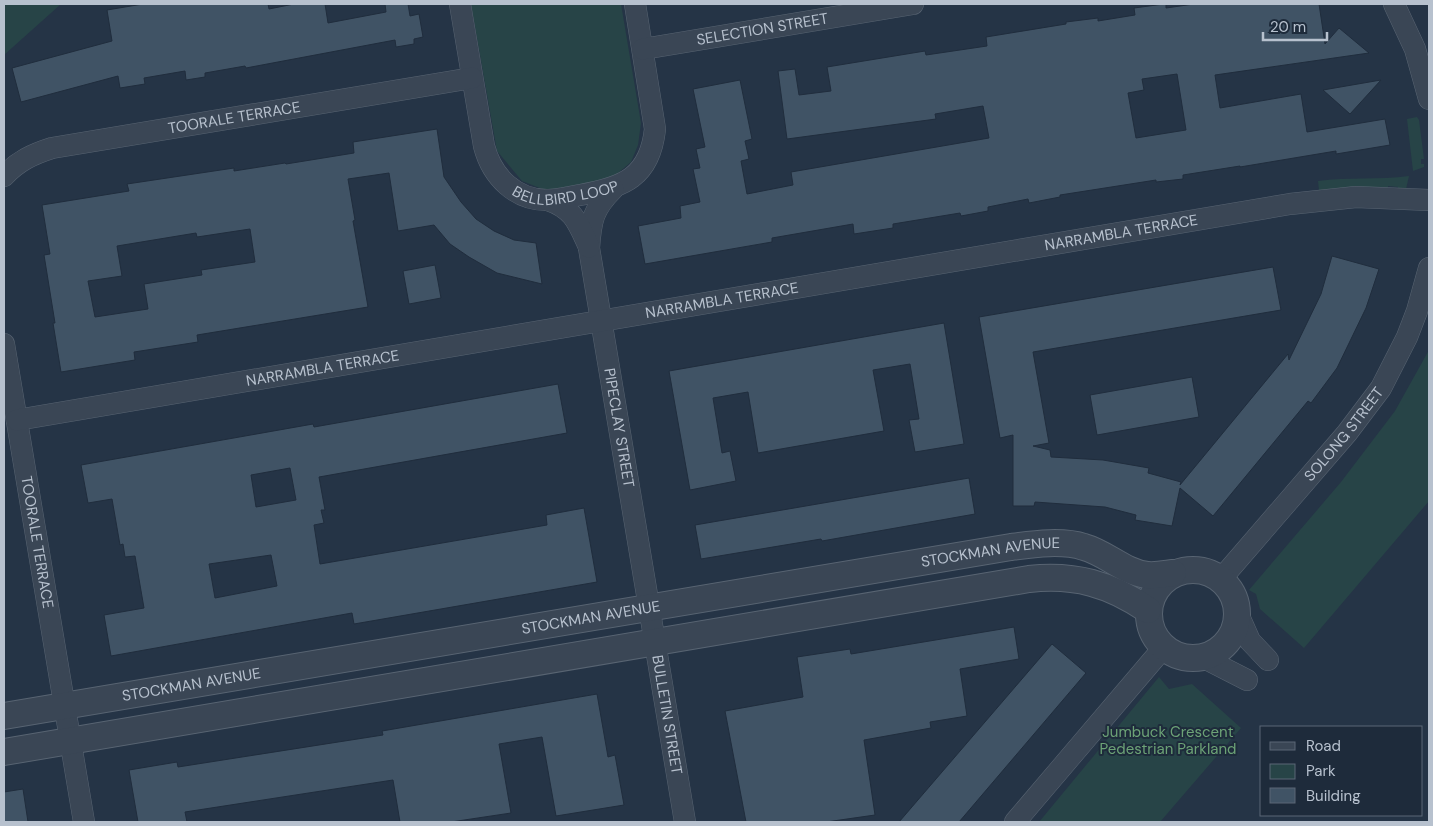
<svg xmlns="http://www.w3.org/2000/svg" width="1433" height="826" font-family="'DM Sans',sans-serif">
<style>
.green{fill:#274447}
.building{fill:#405365;stroke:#202d3d;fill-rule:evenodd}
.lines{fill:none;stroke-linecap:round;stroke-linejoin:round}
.minor-casing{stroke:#586472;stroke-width:22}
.tertiary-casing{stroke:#586472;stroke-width:28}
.minor{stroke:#3a4655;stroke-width:21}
.tertiary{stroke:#3a4655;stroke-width:26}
.labels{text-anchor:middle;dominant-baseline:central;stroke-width:4;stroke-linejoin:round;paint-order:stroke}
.street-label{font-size:15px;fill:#b7c1ce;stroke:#1e2b3b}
.park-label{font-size:15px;fill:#6ca276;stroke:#1e2b3b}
</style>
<rect width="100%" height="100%" fill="#253446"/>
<path class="green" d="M 4,4 L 61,4 L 4,55 Z
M 471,4 L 621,4 L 641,123 L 638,145 L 631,162 L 605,184 L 555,194 L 522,181 L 497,151 Z
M 1417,117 L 1419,120 L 1424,159 L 1421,159 L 1421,164 L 1424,164 L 1424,167 L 1413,171 L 1407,119 Z
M 1409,176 L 1406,189 L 1398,190 L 1398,187 L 1388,186 L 1388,190 L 1319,190 L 1318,181 C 1348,177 1379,180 1409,176 Z
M 1429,350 L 1429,501 L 1304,648 L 1260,609 L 1256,594 L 1249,590 L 1341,482 L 1395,411 Z
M 1159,677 L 1169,689 L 1192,684 L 1241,728 L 1160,822 L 1039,822 Z"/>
<path class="building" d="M 143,4 L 268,4 L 269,9 L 294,4 L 325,4 L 328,23 L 386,12 L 385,4 L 408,4 L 410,16 L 419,14 L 423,37 L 414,39 L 414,44 L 396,47 L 395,40 L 246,68 L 245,66 L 205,73 L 205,77 L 186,80 L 185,71 L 144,78 L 145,84 L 120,88 L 118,76 L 21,102 L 12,68 L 112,41 L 107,10 Z
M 1164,4 L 1166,4 L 1166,8 L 1194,4 L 1319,4 L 1325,44 L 1339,28 L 1369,53 L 1215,75 L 1220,108 L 1301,94 L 1307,132 L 1385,119 L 1390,145 L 1336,154 L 1336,151 L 1240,167 L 1240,166 L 1183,175 L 1183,179 L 1156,182 L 1156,180 L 1060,195 L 1060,197 L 1029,203 L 1028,199 L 988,207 L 988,211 L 961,216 L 960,213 L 893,224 L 893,228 L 854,234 L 853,224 L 772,238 L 772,242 L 645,264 L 638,226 L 681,218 L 680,206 L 700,202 L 693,169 L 700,168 L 696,149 L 705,147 L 693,89 L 740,80 L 752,139 L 745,141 L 749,159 L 741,161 L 747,194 L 793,185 L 791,172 L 989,138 L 983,106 L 935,114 L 936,119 L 787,139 L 778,71 L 795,69 L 799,95 L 831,91 L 827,67 L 925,51 L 926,55 L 987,46 L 986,37 L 1066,24 L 1066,22 L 1098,18 L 1098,21 L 1135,15 L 1134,8 ZM 1177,74 L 1186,130 L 1136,138 L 1128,93 L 1144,90 L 1142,79 Z
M 1381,80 L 1350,114 L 1323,90 Z
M 437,129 L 444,177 L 461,202 L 476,219 L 494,231 L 514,240 L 536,243 L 542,284 L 497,273 L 469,257 L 450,244 L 434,225 L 398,231 L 389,173 L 348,179 L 355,220 L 353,221 L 368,307 L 197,335 L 198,342 L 134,352 L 135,360 L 61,372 L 53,323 L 55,323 L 44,255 L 50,254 L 42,205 L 129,191 L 127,184 L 234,168 L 234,171 L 285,163 L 286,164 L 354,153 L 353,142 ZM 250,229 L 255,262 L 201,270 L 202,275 L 144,284 L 148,309 L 95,317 L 88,281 L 122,276 L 117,246 L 196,233 L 197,237 Z
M 1332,256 L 1379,269 L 1366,308 L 1337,368 L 1311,403 L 1308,401 L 1213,516 L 1180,488 L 1172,526 L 1135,520 L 1136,515 L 1105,507 L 1035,502 L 1034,506 L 1013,506 L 1013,435 L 1000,438 L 979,317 L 1273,267 L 1281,310 L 1033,352 L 1049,443 L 1033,446 L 1050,450 L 1051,457 L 1103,460 L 1149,468 L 1148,473 L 1181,482 L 1180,485 L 1288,354 L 1289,360 L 1321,294 Z
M 435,265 L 441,298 L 409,304 L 403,271 Z
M 944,323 L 964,444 L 915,452 L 909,420 L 919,419 L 910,364 L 873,370 L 884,431 L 758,453 L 748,392 L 713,398 L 722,453 L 730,451 L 736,481 L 690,490 L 669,371 Z
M 1192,377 L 1199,417 L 1097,435 L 1090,395 Z
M 558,384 L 567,433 L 319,477 L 325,510 L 321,510 L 324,523 L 314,525 L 320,564 L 547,525 L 546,515 L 584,508 L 597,582 L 354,624 L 352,613 L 111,656 L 104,615 L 144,608 L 135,556 L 125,557 L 123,544 L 120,545 L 112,499 L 88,503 L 81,465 L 313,424 L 314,427 ZM 290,468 L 296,500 L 256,507 L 251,475 ZM 271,555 L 277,586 L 215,598 L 209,564 Z
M 969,478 L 975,514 L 822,541 L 821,539 L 701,559 L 695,525 Z
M 1014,627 L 1019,659 L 960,669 L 967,716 L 930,722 L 931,728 L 864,740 L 875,815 L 826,822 L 746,822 L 725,711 L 803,697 L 797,657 L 850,649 L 851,654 Z
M 1052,644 L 1086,673 L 959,822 L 899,822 Z
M 597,694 L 608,757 L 615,755 L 624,805 L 556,816 L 542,737 L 499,744 L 511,813 L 451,822 L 400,822 L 393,780 L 185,812 L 187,822 L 138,822 L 129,770 L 177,762 L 178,767 L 383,735 L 382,731 Z
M 23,789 L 28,822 L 4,822 L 4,792 Z"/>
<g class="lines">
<g class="minor-casing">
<g id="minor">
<path id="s1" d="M 460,4 L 484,146 C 492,177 516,201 549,200 C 560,199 570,197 580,195 C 623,188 650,177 655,129 L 635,4"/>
<path d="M 1394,4 L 1415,49 L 1429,99"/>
<path id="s2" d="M 643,49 L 913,4"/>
<path id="s3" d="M 4,176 C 18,161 33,154 52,148 L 472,78"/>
<path id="s4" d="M 613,189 C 593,209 591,220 589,248 L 685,822"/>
<path d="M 548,200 C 574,209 578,223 589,247"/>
<path id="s5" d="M 4,344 L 84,822"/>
<path id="s6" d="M 17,420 L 1290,204 L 1356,197 L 1429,200"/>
<path id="s7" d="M 1221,579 L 1347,433 L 1381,388 L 1407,337 L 1417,311 L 1429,268"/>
<path d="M 1238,614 L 1250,641 L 1268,660"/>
<path d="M 1202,657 L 1247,680"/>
<path d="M 1015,822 L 1164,647"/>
</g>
</g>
<g class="tertiary-casing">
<g id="tertiary">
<circle cx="1193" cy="614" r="44"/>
<path id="s8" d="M 4,716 L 1011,547 C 1034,544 1062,540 1084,547 C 1106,553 1124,572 1147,575 C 1155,576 1165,574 1173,573"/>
<path d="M 4,752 L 1029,579 C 1075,574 1110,584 1148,610"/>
</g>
</g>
<use href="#minor" class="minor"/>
<use href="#tertiary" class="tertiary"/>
</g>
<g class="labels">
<g class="street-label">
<text stroke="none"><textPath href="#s2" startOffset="121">SELECTION STREET</textPath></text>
<text stroke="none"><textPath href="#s3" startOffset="241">TOORALE TERRACE</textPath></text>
<text stroke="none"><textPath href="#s1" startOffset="252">BELLBIRD LOOP</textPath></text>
<text stroke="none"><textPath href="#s6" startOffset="1120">NARRAMBLA TERRACE</textPath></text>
<text stroke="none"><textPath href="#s6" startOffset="715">NARRAMBLA TERRACE</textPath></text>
<text stroke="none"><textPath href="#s6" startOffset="310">NARRAMBLA TERRACE</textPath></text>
<text stroke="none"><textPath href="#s4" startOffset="248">PIPECLAY STREET</textPath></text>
<text stroke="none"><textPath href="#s7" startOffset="190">SOLONG STREET</textPath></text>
<text stroke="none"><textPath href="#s5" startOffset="201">TOORALE TERRACE</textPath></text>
<text stroke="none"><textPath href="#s8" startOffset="1000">STOCKMAN AVENUE</textPath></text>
<text stroke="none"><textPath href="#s8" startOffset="595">STOCKMAN AVENUE</textPath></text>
<text stroke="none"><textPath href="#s8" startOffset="190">STOCKMAN AVENUE</textPath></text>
<text stroke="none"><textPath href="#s4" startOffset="539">BULLETIN STREET</textPath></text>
</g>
<g class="park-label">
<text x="1168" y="732">Jumbuck Crescent<tspan x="1168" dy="17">Pedestrian Parkland</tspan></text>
</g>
</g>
<rect width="1433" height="826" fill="none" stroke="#b7c1ce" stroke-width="10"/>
<rect x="1260" y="726" width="162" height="90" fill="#1e2b3b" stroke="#5b6776"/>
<rect x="1270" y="742" width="25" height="8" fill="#3a4655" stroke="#5b6776"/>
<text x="1306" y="751" font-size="15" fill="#b7c1ce">Road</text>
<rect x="1270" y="764" width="25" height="15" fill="#274447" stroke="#5b6776"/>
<text x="1306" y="776" font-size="15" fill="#b7c1ce">Park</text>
<rect x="1270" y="788" width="25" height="15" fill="#405365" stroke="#5b6776"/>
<text x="1306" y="801" font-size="15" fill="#b7c1ce">Building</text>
<path d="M1263 32v8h64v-8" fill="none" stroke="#b7c1ce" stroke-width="2.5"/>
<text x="1270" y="32" font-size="15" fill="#b7c1ce" stroke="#1e2b3b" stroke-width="4" paint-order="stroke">20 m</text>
</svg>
